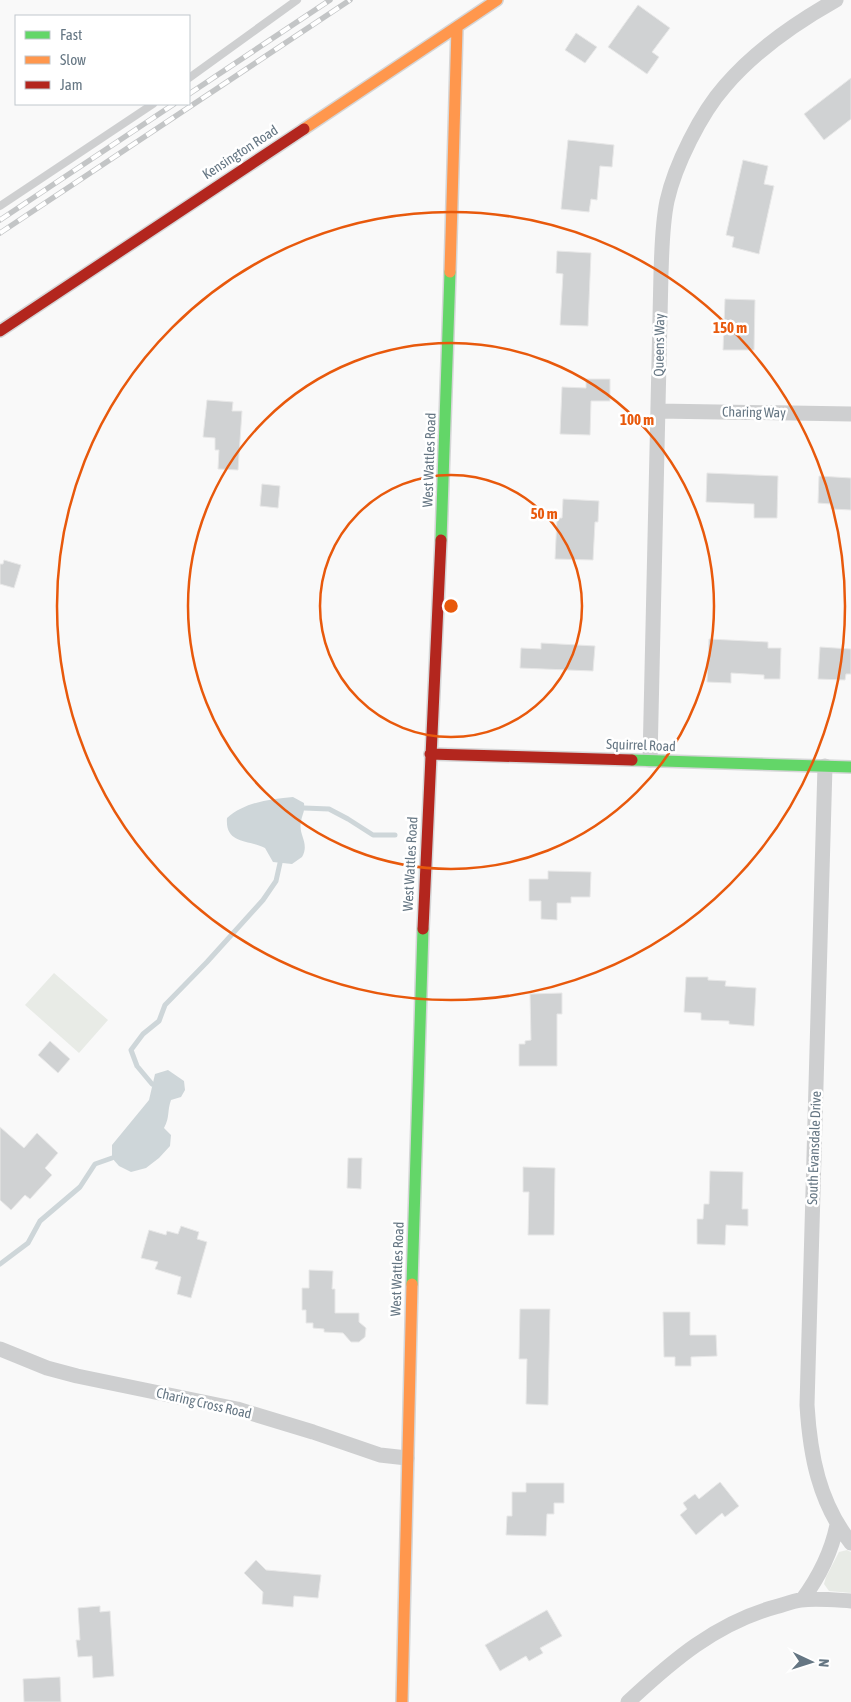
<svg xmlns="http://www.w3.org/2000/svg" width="851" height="1702" font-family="'Asap Condensed',sans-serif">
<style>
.green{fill:#e8ebe6}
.water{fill:#ced6d9}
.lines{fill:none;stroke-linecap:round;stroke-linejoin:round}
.stream{stroke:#ced6d9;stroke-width:5}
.building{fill:#d0d2d3;stroke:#e8e8e8}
.fast-casing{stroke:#d5d6d7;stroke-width:14}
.slow-casing{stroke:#d5d6d7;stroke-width:14}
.jam-casing{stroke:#d5d6d7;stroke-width:14}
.lane{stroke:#cecfd0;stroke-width:8}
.street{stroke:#cecfd0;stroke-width:15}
.fast{stroke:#63d668;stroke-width:11}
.slow{stroke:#ff974d;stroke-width:11}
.jam{stroke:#b3261e;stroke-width:11}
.rail-casing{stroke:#c3c5c6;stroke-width:5.5}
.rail{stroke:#fff;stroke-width:4;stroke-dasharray:11;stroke-linecap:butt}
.ring{fill:none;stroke:#e8590c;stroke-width:2.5}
.labels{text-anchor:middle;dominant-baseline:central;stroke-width:5;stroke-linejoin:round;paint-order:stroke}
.street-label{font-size:14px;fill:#657683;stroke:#fff}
.centre{fill:#e8590c;stroke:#fff;stroke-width:2.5}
.ring-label{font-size:15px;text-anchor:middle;font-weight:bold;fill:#e8590c;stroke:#fff;stroke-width:5;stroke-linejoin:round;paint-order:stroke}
</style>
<rect width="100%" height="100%" fill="#f9f9f9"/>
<path class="green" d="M 54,973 L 108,1020 L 79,1053 L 25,1005 Z
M 847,1550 L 851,1552 L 851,1593 L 829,1591 L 824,1584 L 826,1577 L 839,1552 Z"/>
<path class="water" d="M 293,797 L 304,803 C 305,813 302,814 301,822 C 298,835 310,843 302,857 L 292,864 L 273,862 L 265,848 C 247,839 225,844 227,818 C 245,802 270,799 293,797 Z
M 168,1070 L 184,1081 L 185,1090 L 181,1097 L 171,1100 C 167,1111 170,1117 164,1128 L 171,1135 L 170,1146 L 159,1158 L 146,1168 L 131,1172 L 119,1166 L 112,1158 L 112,1145 L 149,1100 L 155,1074 Z"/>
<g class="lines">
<path class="stream" d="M 304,808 L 329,809 L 348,819 L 373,835 L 395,835
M 152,1084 L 137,1066 L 131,1050 L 143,1034 L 159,1021 L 165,1005 L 207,962 L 263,900 L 276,881 L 280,863
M 0,1264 L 28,1243 L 40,1221 L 80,1187 L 95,1164 L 112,1158"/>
</g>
<path class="building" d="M 638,5 L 670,28 L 652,52 L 659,57 L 647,74 L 608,47 Z
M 576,33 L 597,47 L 585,63 L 565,50 Z
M 851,78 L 851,119 L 824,140 L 804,114 Z
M 568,140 L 614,145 L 612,167 L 600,166 L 597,200 L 591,199 L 589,212 L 561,209 Z
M 743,160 L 768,166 L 764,184 L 774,186 L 759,254 L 732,247 L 734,237 L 726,235 Z
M 557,251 L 591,253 L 588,326 L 560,325 L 563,274 L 556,273 Z
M 725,299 L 755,300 L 754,350 L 723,350 Z
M 586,379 L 610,379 L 610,401 L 591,401 L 590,435 L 560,434 L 562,387 L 586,388 Z
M 207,400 L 233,402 L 232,411 L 242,411 L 238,470 L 218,469 L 219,450 L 215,450 L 215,438 L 203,437 Z
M 707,473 L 778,476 L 777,518 L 754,518 L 754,504 L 706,502 Z
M 819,476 L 851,478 L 851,510 L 831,509 L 831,504 L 818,503 Z
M 262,484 L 280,486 L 278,508 L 260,506 Z
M 563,499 L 599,501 L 598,522 L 595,522 L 593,560 L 555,559 L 557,518 L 562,518 Z
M 4,560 L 21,565 L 14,588 L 0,584 L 0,564 L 3,564 Z
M 709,639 L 768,642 L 768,648 L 781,648 L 780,679 L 764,679 L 764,675 L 731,673 L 731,683 L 707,682 Z
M 541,643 L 595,646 L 593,671 L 520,668 L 521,648 L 541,649 Z
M 820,647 L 851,649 L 851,674 L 846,674 L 845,680 L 818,679 Z
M 548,871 L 591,872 L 590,897 L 571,897 L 571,903 L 557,903 L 557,920 L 541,919 L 541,901 L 529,901 L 529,879 L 548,879 Z
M 686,977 L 708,977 L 708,980 L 726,981 L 725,986 L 756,988 L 754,1026 L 729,1024 L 729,1021 L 701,1020 L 701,1013 L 684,1012 Z
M 562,993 L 562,1014 L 557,1014 L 557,1066 L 519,1066 L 519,1044 L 525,1044 L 525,1041 L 531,1040 L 530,994 Z
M 50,1041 L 70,1059 L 58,1073 L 38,1055 Z
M 0,1127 L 24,1148 L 37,1133 L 58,1153 L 45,1168 L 52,1175 L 30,1199 L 25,1195 L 11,1210 L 0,1200 Z
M 348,1158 L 362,1158 L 361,1189 L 347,1188 Z
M 523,1167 L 555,1168 L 554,1235 L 528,1235 L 529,1192 L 523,1192 Z
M 710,1171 L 743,1172 L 742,1209 L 748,1209 L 748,1226 L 726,1225 L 725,1245 L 697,1244 L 697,1219 L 703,1219 L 704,1204 L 709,1204 Z
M 181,1226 L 199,1232 L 197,1239 L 207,1242 L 191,1298 L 177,1294 L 181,1277 L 155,1269 L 158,1262 L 141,1258 L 149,1230 L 166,1235 L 167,1231 L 178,1234 Z
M 309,1270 L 333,1271 L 332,1289 L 335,1289 L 335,1313 L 359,1313 L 359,1322 L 366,1328 L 365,1337 L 359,1342 L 351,1342 L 343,1333 L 324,1332 L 324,1329 L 313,1328 L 313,1323 L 306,1323 L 306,1310 L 302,1310 L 302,1288 L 309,1288 Z
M 520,1309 L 550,1309 L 548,1405 L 526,1404 L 527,1359 L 519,1359 Z
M 663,1312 L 690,1312 L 690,1335 L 716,1335 L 717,1356 L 691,1357 L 691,1366 L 675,1366 L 675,1357 L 664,1357 Z
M 720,1482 L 739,1506 L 725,1517 L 722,1513 L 696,1535 L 680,1515 L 687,1509 L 683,1503 L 695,1494 L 699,1499 Z
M 526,1483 L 564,1483 L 564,1503 L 554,1503 L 554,1514 L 547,1514 L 546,1536 L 506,1535 L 507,1516 L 512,1516 L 512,1492 L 526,1492 Z
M 256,1560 L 266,1570 L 321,1575 L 318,1598 L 294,1596 L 293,1607 L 262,1604 L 263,1592 L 244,1573 Z
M 100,1606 L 100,1612 L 110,1611 L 114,1676 L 93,1678 L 92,1656 L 78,1657 L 76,1640 L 80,1640 L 78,1608 Z
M 547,1610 L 562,1636 L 540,1648 L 543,1653 L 529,1661 L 526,1656 L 500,1671 L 485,1645 Z
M 60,1677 L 61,1702 L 24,1702 L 23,1679 Z"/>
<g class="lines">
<g class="fast-casing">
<path id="fast" d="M 441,540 L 450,272
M 632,760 L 851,767
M 412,1284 L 423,929"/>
</g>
<g class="slow-casing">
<path id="slow" d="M 304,129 L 497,0
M 450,272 L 457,28
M 402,1702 L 412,1284"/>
</g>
<g class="jam-casing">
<path id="jam" d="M 0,331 L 304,129
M 430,754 L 632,760
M 423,929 L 441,540"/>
</g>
<path class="lane" d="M 189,78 L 297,0
M 0,206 L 153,104"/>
<path class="street" d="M 658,411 L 851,414
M 650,760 L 661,273 C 662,249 662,225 667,201 C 675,165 701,113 725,86 C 754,52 797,22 836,0
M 825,766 L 807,1405 C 810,1455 819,1503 851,1543
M 0,1349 L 47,1368 L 77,1376 L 237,1409 L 313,1432 L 380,1455 L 407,1458
M 802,1600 C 819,1577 831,1554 837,1525
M 628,1702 C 672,1661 716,1623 775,1607 C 783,1605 792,1601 801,1600 C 817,1598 835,1600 851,1601"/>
<use href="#fast" class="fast"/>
<use href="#slow" class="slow"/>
<use href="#jam" class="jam"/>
<g class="rail-casing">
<path id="rail" d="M 189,94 L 330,0
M 0,220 L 174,104
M 0,233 L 350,0"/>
</g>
<use href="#rail" class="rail"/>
</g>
<g class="ring">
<circle cx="451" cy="606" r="131"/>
<circle cx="451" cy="606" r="263"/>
<circle cx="451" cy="606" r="394"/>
</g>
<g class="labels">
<g class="street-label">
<text transform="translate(240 152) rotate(-33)">Kensington Road</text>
<text transform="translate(659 345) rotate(-89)">Queens Way</text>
<text transform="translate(754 412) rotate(1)">Charing Way</text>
<text transform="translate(429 460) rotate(-88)">West Wattles Road</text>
<text transform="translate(641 745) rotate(2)">Squirrel Road</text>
<text transform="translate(410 864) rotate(-87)">West Wattles Road</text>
<text transform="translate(814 1148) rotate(-88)">South Evansdale Drive</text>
<text transform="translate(397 1269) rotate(-88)">West Wattles Road</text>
<text transform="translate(204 1403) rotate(13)">Charing Cross Road</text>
</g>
</g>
<circle cx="451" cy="606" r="8" class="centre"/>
<g class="ring-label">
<text x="730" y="333">150 m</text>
<text x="637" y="425">100 m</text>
<text x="544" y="519">50 m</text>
</g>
<rect x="15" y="15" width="175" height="90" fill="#ffffff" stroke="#c1c8cd"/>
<rect x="25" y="31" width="25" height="8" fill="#63d668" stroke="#c1c8cd"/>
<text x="60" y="40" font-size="15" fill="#657683">Fast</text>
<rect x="25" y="56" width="25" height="8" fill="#ff974d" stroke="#c1c8cd"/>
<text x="60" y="65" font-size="15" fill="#657683">Slow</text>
<rect x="25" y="81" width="25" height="8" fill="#b3261e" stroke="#c1c8cd"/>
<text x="60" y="90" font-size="15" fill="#657683">Jam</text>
<g transform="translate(811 1662) rotate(94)" stroke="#ffffff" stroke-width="4" paint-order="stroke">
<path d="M0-4L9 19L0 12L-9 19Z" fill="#657683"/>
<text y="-8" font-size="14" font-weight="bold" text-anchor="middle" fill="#657683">N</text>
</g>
</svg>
